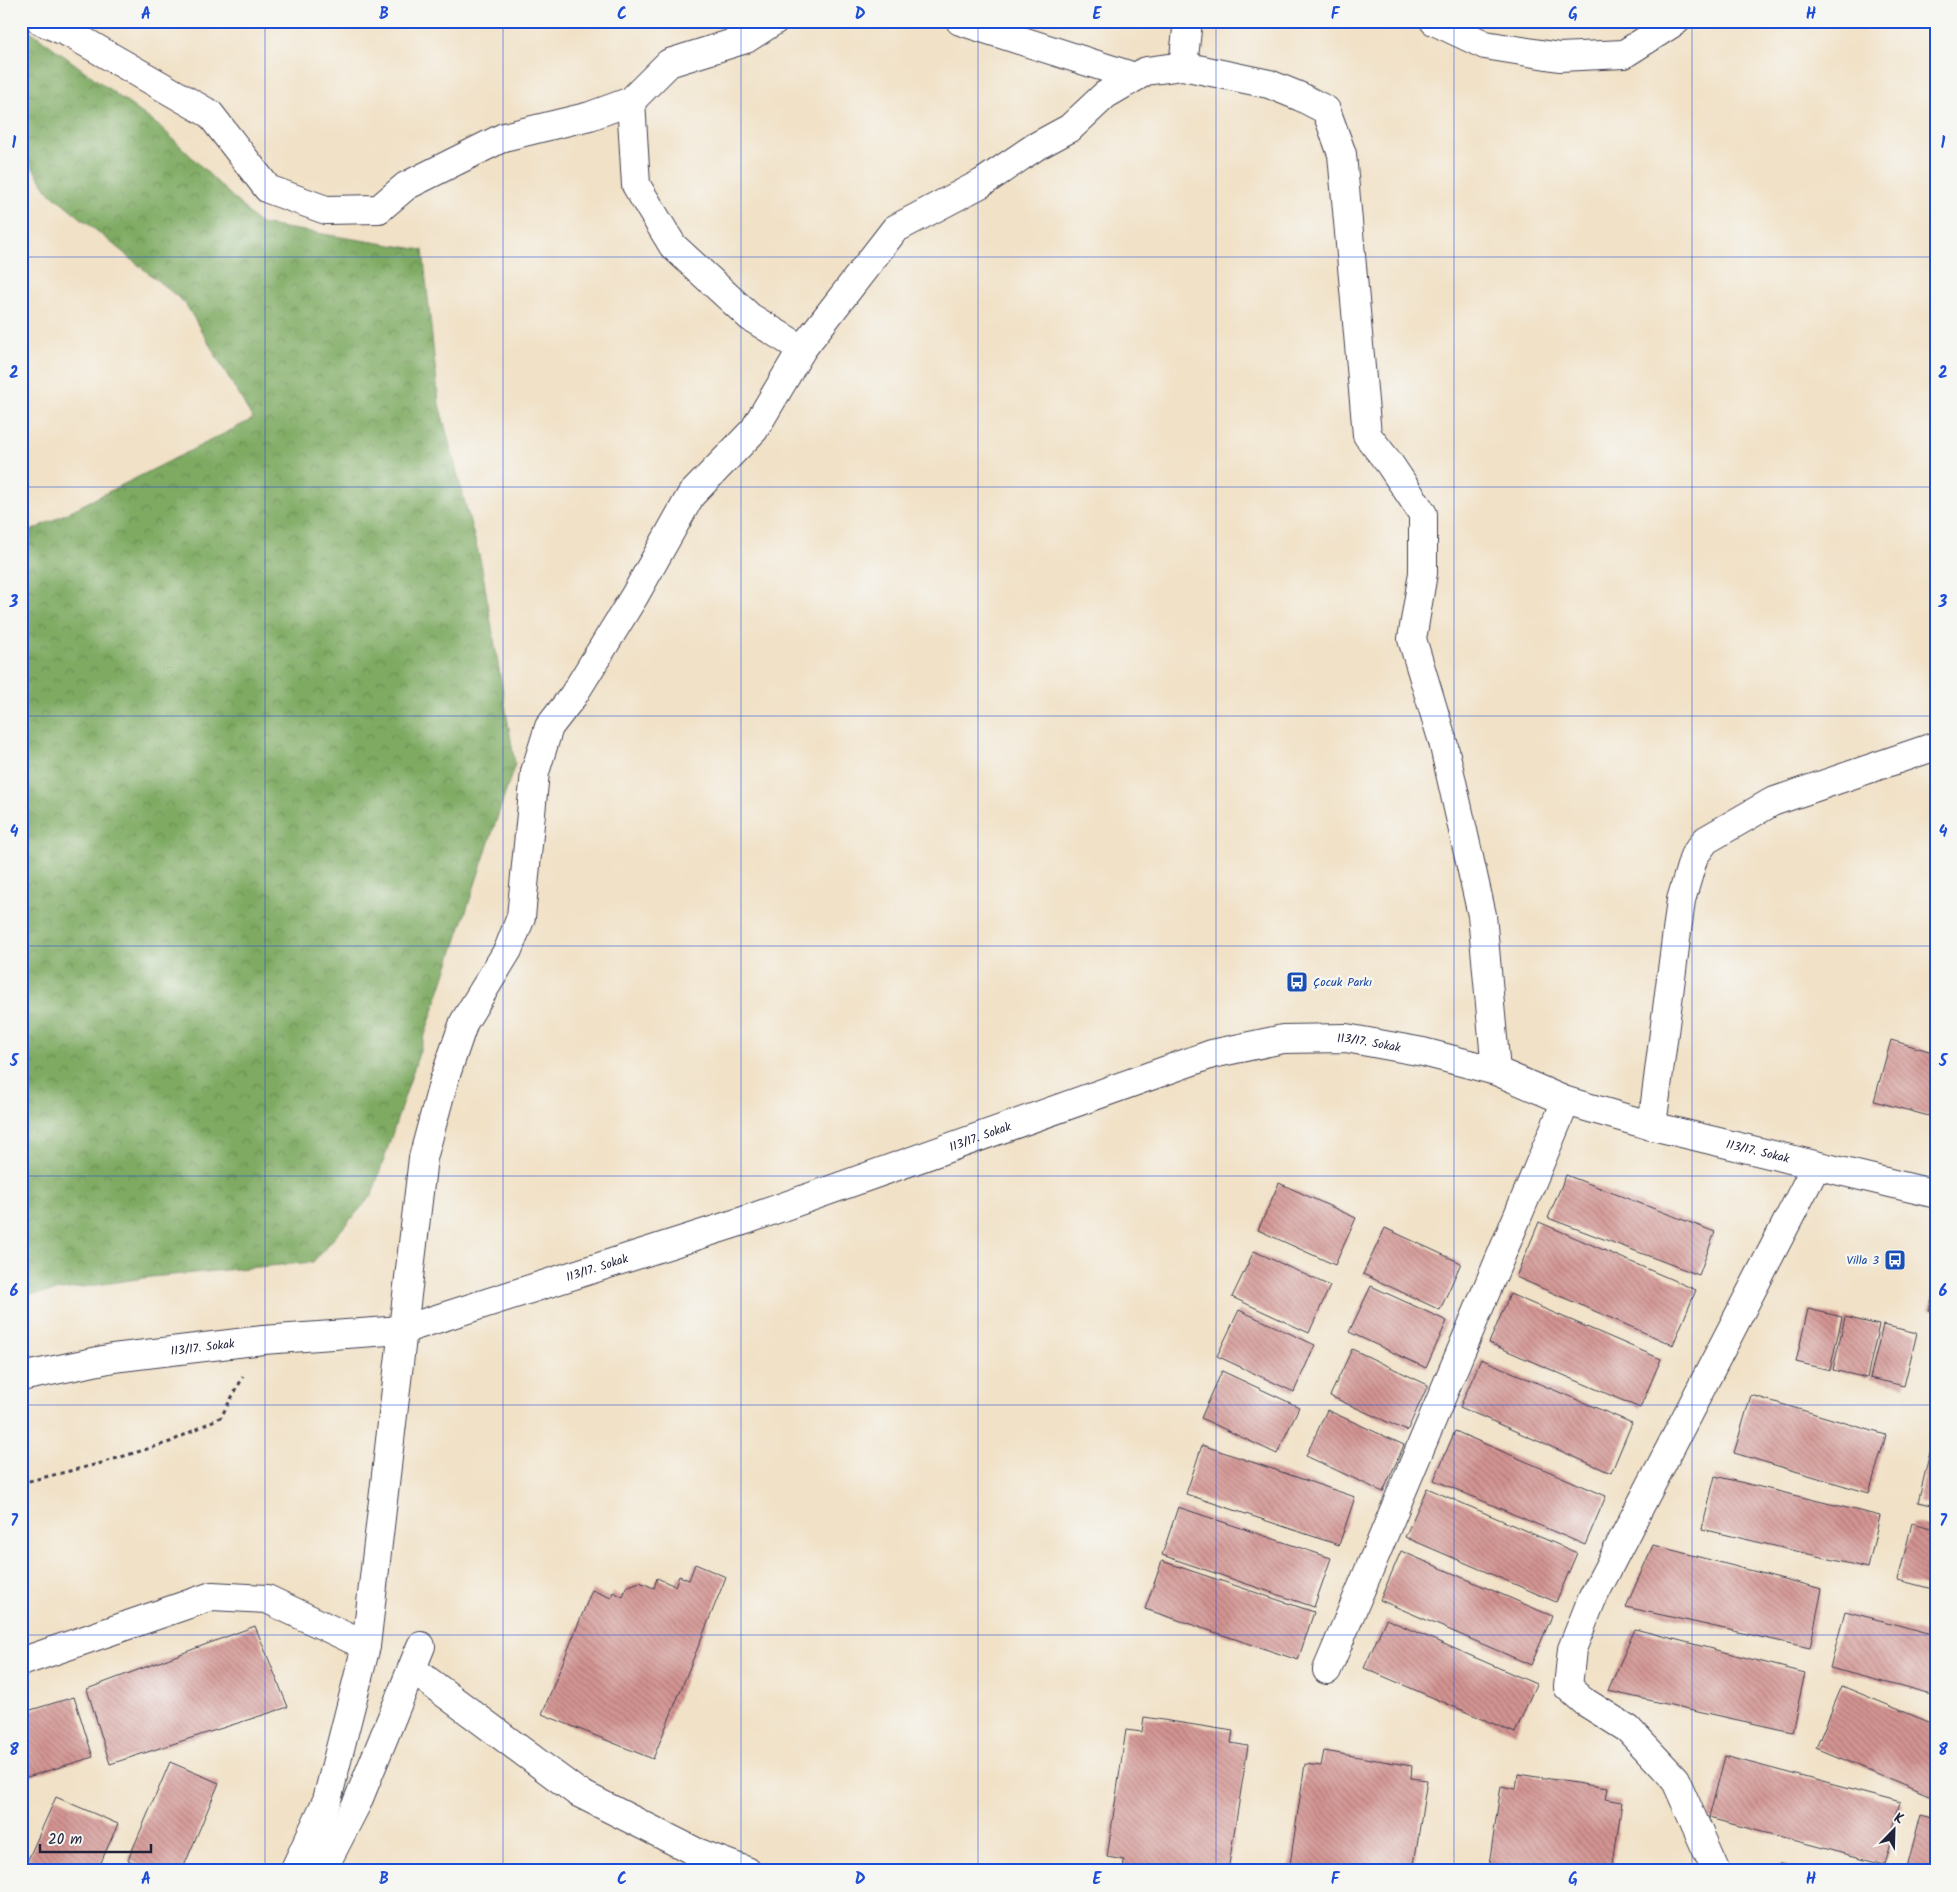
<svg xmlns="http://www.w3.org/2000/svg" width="1957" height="1892" font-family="Kalam,sans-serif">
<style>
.forest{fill:url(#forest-crowns);stroke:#50664e}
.building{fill:url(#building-back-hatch)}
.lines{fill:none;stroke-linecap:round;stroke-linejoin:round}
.minor-casing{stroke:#413f50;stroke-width:30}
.path{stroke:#413f50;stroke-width:3;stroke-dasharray:4 4;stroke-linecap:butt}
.minor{stroke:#fff;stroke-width:28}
.grid{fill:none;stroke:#1d4ed8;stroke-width:1;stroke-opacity:0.55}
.labels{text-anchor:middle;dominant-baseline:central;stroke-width:5;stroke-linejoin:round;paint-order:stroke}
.transit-label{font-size:12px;fill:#164399;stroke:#f6f6f2;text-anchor:start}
.street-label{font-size:12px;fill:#22223b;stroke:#f6f6f2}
.neatline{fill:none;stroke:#1d4ed8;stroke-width:2}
.grid-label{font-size:16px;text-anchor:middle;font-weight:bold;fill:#1d4ed8}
</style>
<defs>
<pattern id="forest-crowns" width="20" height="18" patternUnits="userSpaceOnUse" patternTransform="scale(1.25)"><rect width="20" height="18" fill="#7eaa62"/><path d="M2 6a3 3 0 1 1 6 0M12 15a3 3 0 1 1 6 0" fill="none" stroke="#678a52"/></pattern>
<pattern id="building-back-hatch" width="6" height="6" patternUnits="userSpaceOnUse" patternTransform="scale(1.25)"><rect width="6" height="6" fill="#d39492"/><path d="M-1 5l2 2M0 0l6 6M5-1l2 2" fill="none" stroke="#ab7878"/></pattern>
</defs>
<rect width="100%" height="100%" fill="#f6f6f2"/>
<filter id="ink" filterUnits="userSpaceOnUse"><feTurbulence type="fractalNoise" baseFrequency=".02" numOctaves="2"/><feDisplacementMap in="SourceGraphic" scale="10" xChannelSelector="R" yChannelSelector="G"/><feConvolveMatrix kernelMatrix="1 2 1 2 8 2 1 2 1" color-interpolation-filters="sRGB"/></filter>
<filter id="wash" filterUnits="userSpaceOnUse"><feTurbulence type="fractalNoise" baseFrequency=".0096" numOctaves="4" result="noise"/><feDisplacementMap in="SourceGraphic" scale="20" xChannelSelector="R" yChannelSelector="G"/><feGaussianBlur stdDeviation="1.12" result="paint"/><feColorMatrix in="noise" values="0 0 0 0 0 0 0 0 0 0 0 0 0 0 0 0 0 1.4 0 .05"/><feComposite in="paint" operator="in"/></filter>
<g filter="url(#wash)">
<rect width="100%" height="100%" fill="#f1e1c6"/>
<path class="forest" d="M 21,24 L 163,129 L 260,224 L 423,250 L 439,404 L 481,563 L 515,764 L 372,1195 L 313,1262 L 151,1277 L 28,1295 L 21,1290 L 21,536 L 253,419 L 185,303 L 48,191 L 21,150 Z"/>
<g id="blocks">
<path class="building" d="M 1891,1040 L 1936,1053 L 1936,1118 L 1874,1101 Z
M 1566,1175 L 1715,1232 L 1699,1275 L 1548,1218 Z
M 1279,1183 L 1356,1218 L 1335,1265 L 1258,1230 Z
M 1539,1222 L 1696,1290 L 1673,1345 L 1516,1277 Z
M 1385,1228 L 1461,1263 L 1440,1310 L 1363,1274 Z
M 1254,1251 L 1330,1286 L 1309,1333 L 1232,1297 Z
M 1371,1286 L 1447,1321 L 1426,1368 L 1349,1332 Z
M 1935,1288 L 1936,1288 L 1936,1312 L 1929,1310 Z
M 1510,1294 L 1661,1359 L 1640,1408 L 1489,1343 Z
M 1808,1309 L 1842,1317 L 1830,1370 L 1796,1362 Z
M 1239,1310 L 1315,1345 L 1294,1392 L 1217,1356 Z
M 1845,1317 L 1879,1325 L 1867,1378 L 1833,1370 Z
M 1883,1325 L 1917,1333 L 1904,1386 L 1870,1378 Z
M 1352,1349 L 1428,1385 L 1407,1431 L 1330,1396 Z
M 1481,1359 L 1632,1423 L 1611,1473 L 1460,1407 Z
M 1222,1371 L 1299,1407 L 1277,1454 L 1201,1418 Z
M 1751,1395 L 1886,1435 L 1869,1493 L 1734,1453 Z
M 1327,1410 L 1404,1445 L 1383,1492 L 1306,1456 Z
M 1455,1431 L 1606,1496 L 1585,1545 L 1434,1480 Z
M 1932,1444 L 1936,1445 L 1936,1506 L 1918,1502 Z
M 1202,1445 L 1355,1497 L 1339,1545 L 1186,1494 Z
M 1715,1476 L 1880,1516 L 1868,1568 L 1702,1529 Z
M 1427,1488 L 1577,1553 L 1556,1602 L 1405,1537 Z
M 1178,1507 L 1331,1558 L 1314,1607 L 1162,1555 Z
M 1912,1523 L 1936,1529 L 1936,1590 L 1898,1580 Z
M 1653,1545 L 1822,1589 L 1810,1648 L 1626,1607 Z
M 1401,1551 L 1552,1616 L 1531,1665 L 1380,1600 Z
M 1162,1561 L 1314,1612 L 1298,1660 L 1145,1609 Z
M 695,1564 L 726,1577 L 653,1759 L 542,1714 L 592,1590 L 611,1598 L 613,1592 L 623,1597 L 626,1587 L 640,1582 L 654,1588 L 657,1578 L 675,1586 L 679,1576 L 689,1580 Z
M 1845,1611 L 1936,1635 L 1936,1696 L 1830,1668 Z
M 1386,1619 L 1536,1684 L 1515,1733 L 1364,1668 Z
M 255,1626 L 288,1707 L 110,1764 L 87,1689 Z
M 1635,1629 L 1805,1673 L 1792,1732 L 1608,1691 Z
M 1842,1686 L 1936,1725 L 1936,1798 L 1816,1748 Z
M 74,1697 L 93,1757 L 21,1779 L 21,1713 Z
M 1144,1717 L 1233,1731 L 1231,1743 L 1248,1746 L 1228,1871 L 1123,1871 L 1124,1860 L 1107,1857 L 1126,1730 L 1142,1732 Z
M 1324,1751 L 1412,1766 L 1411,1778 L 1427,1780 L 1413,1871 L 1289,1871 L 1305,1764 L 1321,1766 Z
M 1725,1756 L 1901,1803 L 1884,1864 L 1709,1818 Z
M 170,1762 L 219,1783 L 182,1871 L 153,1871 L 128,1860 Z
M 1518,1774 L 1608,1788 L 1606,1799 L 1622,1802 L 1612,1871 L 1488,1871 L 1501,1786 L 1516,1789 Z
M 56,1797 L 118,1824 L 97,1871 L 23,1871 Z
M 1921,1814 L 1936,1818 L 1936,1871 L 1906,1871 Z
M 1781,1864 L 1805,1870 L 1805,1871 L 1780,1871 Z"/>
</g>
</g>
<g filter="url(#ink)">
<use href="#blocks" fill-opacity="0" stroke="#413f50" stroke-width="1"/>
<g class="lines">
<g class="minor-casing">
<g id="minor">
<path d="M 41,21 L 71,34 L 210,114 L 268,189 L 326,210 L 379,209 L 406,186 L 504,137 L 590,116 L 631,101 L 669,63 L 746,39 L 774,21"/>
<path d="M 960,21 L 1135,77"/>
<path d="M 1434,21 L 1485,45 L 1559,57 L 1624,54 L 1676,21"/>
<path d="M 1183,66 L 1188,21"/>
<path d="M 631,101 L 636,185 L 673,246 L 750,317 L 802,349"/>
<path d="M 1652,1126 L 1681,900 L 1694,856 L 1706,840 L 1772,802 L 1936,746"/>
<path id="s1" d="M 21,1377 L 113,1358 L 263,1340 L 402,1330 L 746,1220 L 1212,1054 L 1283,1039 L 1346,1038 L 1423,1052 L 1496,1071 L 1566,1101 L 1652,1126 L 1936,1194"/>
<path d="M 21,1662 L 212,1596 L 267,1599 L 366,1646"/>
<path d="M 412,1669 L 577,1792 L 694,1851 L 747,1871"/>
<path d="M 1327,1670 L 1566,1101"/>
<path d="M 294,1871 L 327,1800 L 366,1646 L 423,1158 L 444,1080 L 464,1022 L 508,950 L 521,917 L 535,772 L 549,727 L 573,696 L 635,595 L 691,495 L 754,430 L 802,349 L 895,229 L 982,183 L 1035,147 L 1070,128 L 1105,95 L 1146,71 L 1183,66 L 1269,84 L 1301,97 L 1326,110 L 1342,154 L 1367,435 L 1389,463 L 1423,514 L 1423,573 L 1412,639 L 1443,742 L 1482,915 L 1496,1071"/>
<path d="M 322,1871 L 357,1803 L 421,1646"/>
<path d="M 1716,1871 L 1675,1779 L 1628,1729 L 1585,1702 L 1568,1687 L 1572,1649 L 1592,1599 L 1816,1166"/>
</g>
</g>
<path class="path" d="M 21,1483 L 98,1464 L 170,1442 L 221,1417 L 243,1377"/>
<use href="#minor" class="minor"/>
</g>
</g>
<path class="grid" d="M 265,21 L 265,1871M 503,21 L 503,1871M 741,21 L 741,1871M 978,21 L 978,1871M 1216,21 L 1216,1871M 1454,21 L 1454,1871M 1692,21 L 1692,1871M 21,257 L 1936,257M 21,487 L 1936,487M 21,716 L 1936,716M 21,946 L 1936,946M 21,1176 L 1936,1176M 21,1405 L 1936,1405M 21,1635 L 1936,1635"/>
<defs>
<g id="bus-square" transform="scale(1.125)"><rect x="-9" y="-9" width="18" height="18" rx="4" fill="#1a4fb4" stroke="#f6f6f2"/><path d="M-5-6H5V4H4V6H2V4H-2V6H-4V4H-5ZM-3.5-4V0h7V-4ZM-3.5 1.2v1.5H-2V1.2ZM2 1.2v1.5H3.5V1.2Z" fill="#fff"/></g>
</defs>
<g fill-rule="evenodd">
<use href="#bus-square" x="1297" y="982"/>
<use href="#bus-square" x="1895" y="1260"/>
</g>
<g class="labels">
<g class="transit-label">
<text x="1313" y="982">Çocuk Parkı</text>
<text x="1879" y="1260" text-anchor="end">Villa 3</text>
</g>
<g class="street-label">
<text stroke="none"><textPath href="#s1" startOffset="1399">113/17. Sokak</textPath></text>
<text stroke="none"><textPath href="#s1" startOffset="994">113/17. Sokak</textPath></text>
<text stroke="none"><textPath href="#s1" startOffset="1804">113/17. Sokak</textPath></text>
<text stroke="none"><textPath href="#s1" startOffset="589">113/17. Sokak</textPath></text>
<text stroke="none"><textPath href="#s1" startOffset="184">113/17. Sokak</textPath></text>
</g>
</g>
<rect width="1957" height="1892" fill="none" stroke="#f6f6f2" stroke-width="55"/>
<g transform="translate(1894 1830) rotate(23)" stroke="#f6f6f2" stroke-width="4" paint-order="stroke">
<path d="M0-4L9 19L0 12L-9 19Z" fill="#22223b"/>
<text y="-8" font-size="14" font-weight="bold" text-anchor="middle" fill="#22223b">K</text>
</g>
<path d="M40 1844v8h111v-8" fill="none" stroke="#22223b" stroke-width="2.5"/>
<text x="48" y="1844" font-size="15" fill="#22223b" stroke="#f6f6f2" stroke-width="4" paint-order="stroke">20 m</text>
<rect x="28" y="28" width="1902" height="1836" class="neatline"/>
<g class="grid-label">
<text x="146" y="19">A</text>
<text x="384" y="19">B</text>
<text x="622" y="19">C</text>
<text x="860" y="19">D</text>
<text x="1097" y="19">E</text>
<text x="1335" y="19">F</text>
<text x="1573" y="19">G</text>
<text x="1811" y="19">H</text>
<text x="14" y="148">1</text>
<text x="1943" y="148">1</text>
<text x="14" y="378">2</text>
<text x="1943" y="378">2</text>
<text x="14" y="607">3</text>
<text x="1943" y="607">3</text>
<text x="14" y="837">4</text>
<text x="1943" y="837">4</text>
<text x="14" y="1066">5</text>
<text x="1943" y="1066">5</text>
<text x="14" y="1296">6</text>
<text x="1943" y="1296">6</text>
<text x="14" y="1526">7</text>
<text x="1943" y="1526">7</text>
<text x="14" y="1755">8</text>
<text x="1943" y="1755">8</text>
<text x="146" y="1884">A</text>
<text x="384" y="1884">B</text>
<text x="622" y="1884">C</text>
<text x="860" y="1884">D</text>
<text x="1097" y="1884">E</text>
<text x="1335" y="1884">F</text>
<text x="1573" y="1884">G</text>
<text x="1811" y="1884">H</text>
</g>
</svg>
